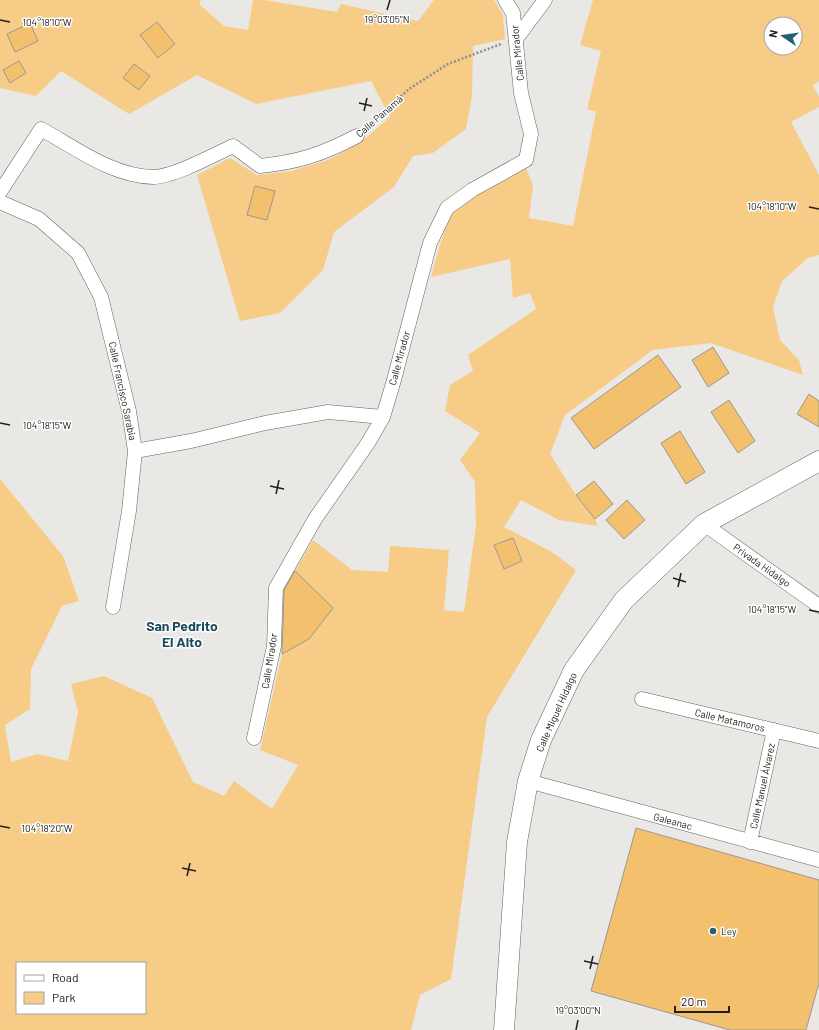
<svg xmlns="http://www.w3.org/2000/svg" width="819" height="1030" font-family="Barlow,sans-serif">
<style>
.green{fill:#f7cc86;fill-rule:evenodd}
.building{fill:#f3c16d;stroke:#9b9895}
.lines{fill:none;stroke-linecap:round;stroke-linejoin:round}
.minor-casing{stroke:#64625f;stroke-width:15}
.secondary-casing{stroke:#64625f;stroke-width:21}
.path{stroke:#908e8c;stroke-width:2.5;stroke-dasharray:2 2;stroke-linecap:butt}
.minor{stroke:#fff;stroke-width:14}
.secondary{stroke:#fff;stroke-width:20}
.ticks{fill:none;stroke:#21201f;stroke-width:1.5}
.poi-dot{fill:#245f77;stroke:#fff;stroke-width:1.5}
.labels{text-anchor:middle;dominant-baseline:central;stroke-width:3;stroke-linejoin:round;paint-order:stroke}
.street-label{font-size:10px;fill:#21201f;stroke:#fff}
.poi-label{font-size:10px;fill:#21201f;stroke:#fff;text-anchor:start}
.district-label{font-size:14px;font-weight:bold;fill:#1b4b5e;stroke:#fff}
.ticks-label{font-size:10px;text-anchor:middle;fill:#21201f;stroke:#fff;stroke-width:3;stroke-linejoin:round;paint-order:stroke}
</style>
<rect width="100%" height="100%" fill="#eae8e4"/>
<path class="green" d="M 0,0 L 201,0 L 199,4 L 224,26 L 248,30 L 253,0 L 264,0 L 337,12 L 341,4 L 418,21 L 434,0 L 494,0 L 503,15 L 505,39 L 473,46 L 472,96 L 466,129 L 433,153 L 413,156 L 394,187 L 334,232 L 323,270 L 280,313 L 240,321 L 197,175 L 230,158 L 257,175 L 291,171 L 328,160 L 361,142 L 390,117 L 371,81 L 256,104 L 197,75 L 129,114 L 61,71 L 36,96 L 0,88 Z
M 593,0 L 819,0 L 819,81 L 813,85 L 819,97 L 819,107 L 791,122 L 819,175 L 819,255 L 808,258 L 782,281 L 773,307 L 780,340 L 799,360 L 803,375 L 711,343 L 653,350 L 565,415 L 550,454 L 576,495 L 595,519 L 598,526 L 559,520 L 521,500 L 504,527 L 552,552 L 576,570 L 487,717 L 451,979 L 420,995 L 411,1030 L 0,1030 L 0,479 L 63,556 L 79,601 L 62,606 L 31,669 L 30,709 L 5,725 L 11,762 L 37,754 L 68,761 L 78,712 L 71,684 L 104,676 L 152,698 L 193,782 L 224,796 L 234,781 L 272,809 L 298,765 L 260,750 L 282,654 L 309,639 L 332,608 L 295,571 L 313,540 L 352,570 L 388,572 L 390,546 L 449,550 L 444,610 L 464,612 L 476,525 L 475,482 L 460,460 L 480,433 L 445,411 L 450,385 L 473,371 L 468,355 L 536,309 L 530,293 L 513,298 L 510,259 L 431,277 C 437,256 442,232 453,213 C 460,201 511,175 525,166 L 533,185 L 529,218 L 573,226 L 596,112 L 587,109 L 601,51 L 580,45 ZM 771,24 L 795,24 L 795,48 L 771,48 ZM 17,963 L 145,963 L 145,1013 L 17,1013 Z"/>
<path class="building" d="M 157,22 L 175,44 L 158,58 L 140,35 Z
M 30,23 L 38,41 L 15,52 L 7,34 Z
M 19,61 L 26,73 L 10,83 L 3,70 Z
M 134,64 L 150,76 L 139,90 L 123,78 Z
M 255,186 L 275,191 L 267,220 L 247,215 Z
M 713,347 L 729,373 L 708,387 L 692,360 Z
M 658,355 L 681,387 L 594,449 L 571,418 Z
M 809,394 L 819,401 L 819,427 L 797,414 Z
M 729,400 L 755,441 L 738,453 L 711,412 Z
M 680,431 L 705,472 L 686,484 L 661,443 Z
M 594,481 L 613,504 L 595,519 L 576,495 Z
M 627,500 L 645,520 L 624,539 L 606,520 Z
M 513,538 L 522,561 L 504,569 L 494,545 Z
M 295,571 L 333,608 L 309,639 L 282,654 L 284,590 Z
M 636,828 L 819,880 L 819,983 L 806,1030 L 730,1030 L 591,991 Z"/>
<g class="lines">
<g class="minor-casing">
<path id="minor" d="M 516,39 L 545,0
M 0,192 L 41,129 C 76,148 112,176 153,177 C 173,177 214,155 233,146 L 260,166 C 299,162 323,154 357,136
M 0,202 L 39,219 L 78,253 L 101,297 L 129,411 L 135,451 L 129,511 L 113,607
M 135,451 L 191,441 L 265,423 L 328,412 L 383,417
M 704,524 L 819,606
M 642,699 L 819,741
M 254,738 L 274,646 L 276,588 L 315,519 L 368,443 L 383,417 L 394,380 L 430,243 L 447,208 L 472,190 L 526,160 L 531,134 L 521,93 L 513,13 L 505,0
M 528,781 L 819,860
M 750,842 L 774,730"/>
</g>
<g class="secondary-casing">
<path id="secondary" d="M 504,1030 L 517,842 L 528,781 L 541,740 L 574,670 L 624,600 L 704,524 L 819,461"/>
</g>
<path class="path" d="M 368,126 L 409,89 L 448,64 L 501,44"/>
<use href="#minor" class="minor"/>
<use href="#secondary" class="secondary"/>
</g>
<path class="ticks" d="M 387,10 L 390,0M 0,20 L 10,22M 359,103 L 372,106M 364,111 L 367,98M 809,207 L 819,209M 0,423 L 10,425M 270,486 L 284,489M 276,494 L 279,480M 673,578 L 686,582M 678,587 L 681,573M 809,610 L 819,612M 0,826 L 10,828M 182,868 L 196,871M 187,876 L 190,863M 584,961 L 598,964M 590,969 L 593,956M 576,1030 L 578,1020"/>
<circle class="poi-dot" cx="713" cy="931" r="4"/>
<g class="labels">
<g class="street-label">
<text transform="translate(517 53) rotate(-96)">Calle Mirador</text>
<text transform="translate(379 116) rotate(-41)">Calle Panamá</text>
<text transform="translate(399 358) rotate(-75)">Calle Mirador</text>
<text transform="translate(123 391) rotate(78)">Calle Francisco Sarabia</text>
<text transform="translate(762 565) rotate(35)">Privada Hidalgo</text>
<text transform="translate(269 661) rotate(-81)">Calle Mirador</text>
<text transform="translate(556 712) rotate(-66)">Calle Miguel Hidalgo</text>
<text transform="translate(730 720) rotate(13)">Calle Matamoros</text>
<text transform="translate(762 786) rotate(-78)">Calle Manuel Álvarez</text>
<text transform="translate(673 821) rotate(15)">Galeanac</text>
</g>
<g class="poi-label">
<text x="721" y="931">Ley</text>
</g>
<g class="district-label">
<text x="182" y="625">San Pedrito<tspan x="182" dy="16">El Alto</tspan></text>
</g>
</g>
<g class="ticks-label">
<text x="387" y="23">19°03'05"N</text>
<text x="47" y="26">104°18'10"W</text>
<text x="772" y="210">104°18'10"W</text>
<text x="47" y="429">104°18'15"W</text>
<text x="772" y="613">104°18'15"W</text>
<text x="47" y="832">104°18'20"W</text>
<text x="578" y="1014">19°03'00"N</text>
</g>
<rect x="16" y="962" width="130" height="52" fill="#ffffff" stroke="#a6a6a5"/>
<rect x="24" y="975" width="20" height="6" fill="#ffffff" stroke="#a6a6a5"/>
<text x="52" y="982" font-size="12" fill="#21201f">Road</text>
<rect x="24" y="992" width="20" height="12" fill="#f7cc86" stroke="#a6a6a5"/>
<text x="52" y="1002" font-size="12" fill="#21201f">Park</text>
<g transform="translate(783 36) rotate(283)"><circle r="19" fill="#ffffff" stroke="#a6a6a5"/>
<path d="M0-3L7 15L0 10L-7 15Z" fill="#245f77"/>
<text y="-6" font-size="11" font-weight="bold" text-anchor="middle" fill="#21201f">N</text>
</g>
<path d="M675 1006v6h54v-6" fill="none" stroke="#21201f" stroke-width="2"/>
<text x="681" y="1006" font-size="12" fill="#21201f" stroke="#ffffff" stroke-width="3" paint-order="stroke">20 m</text>
</svg>
